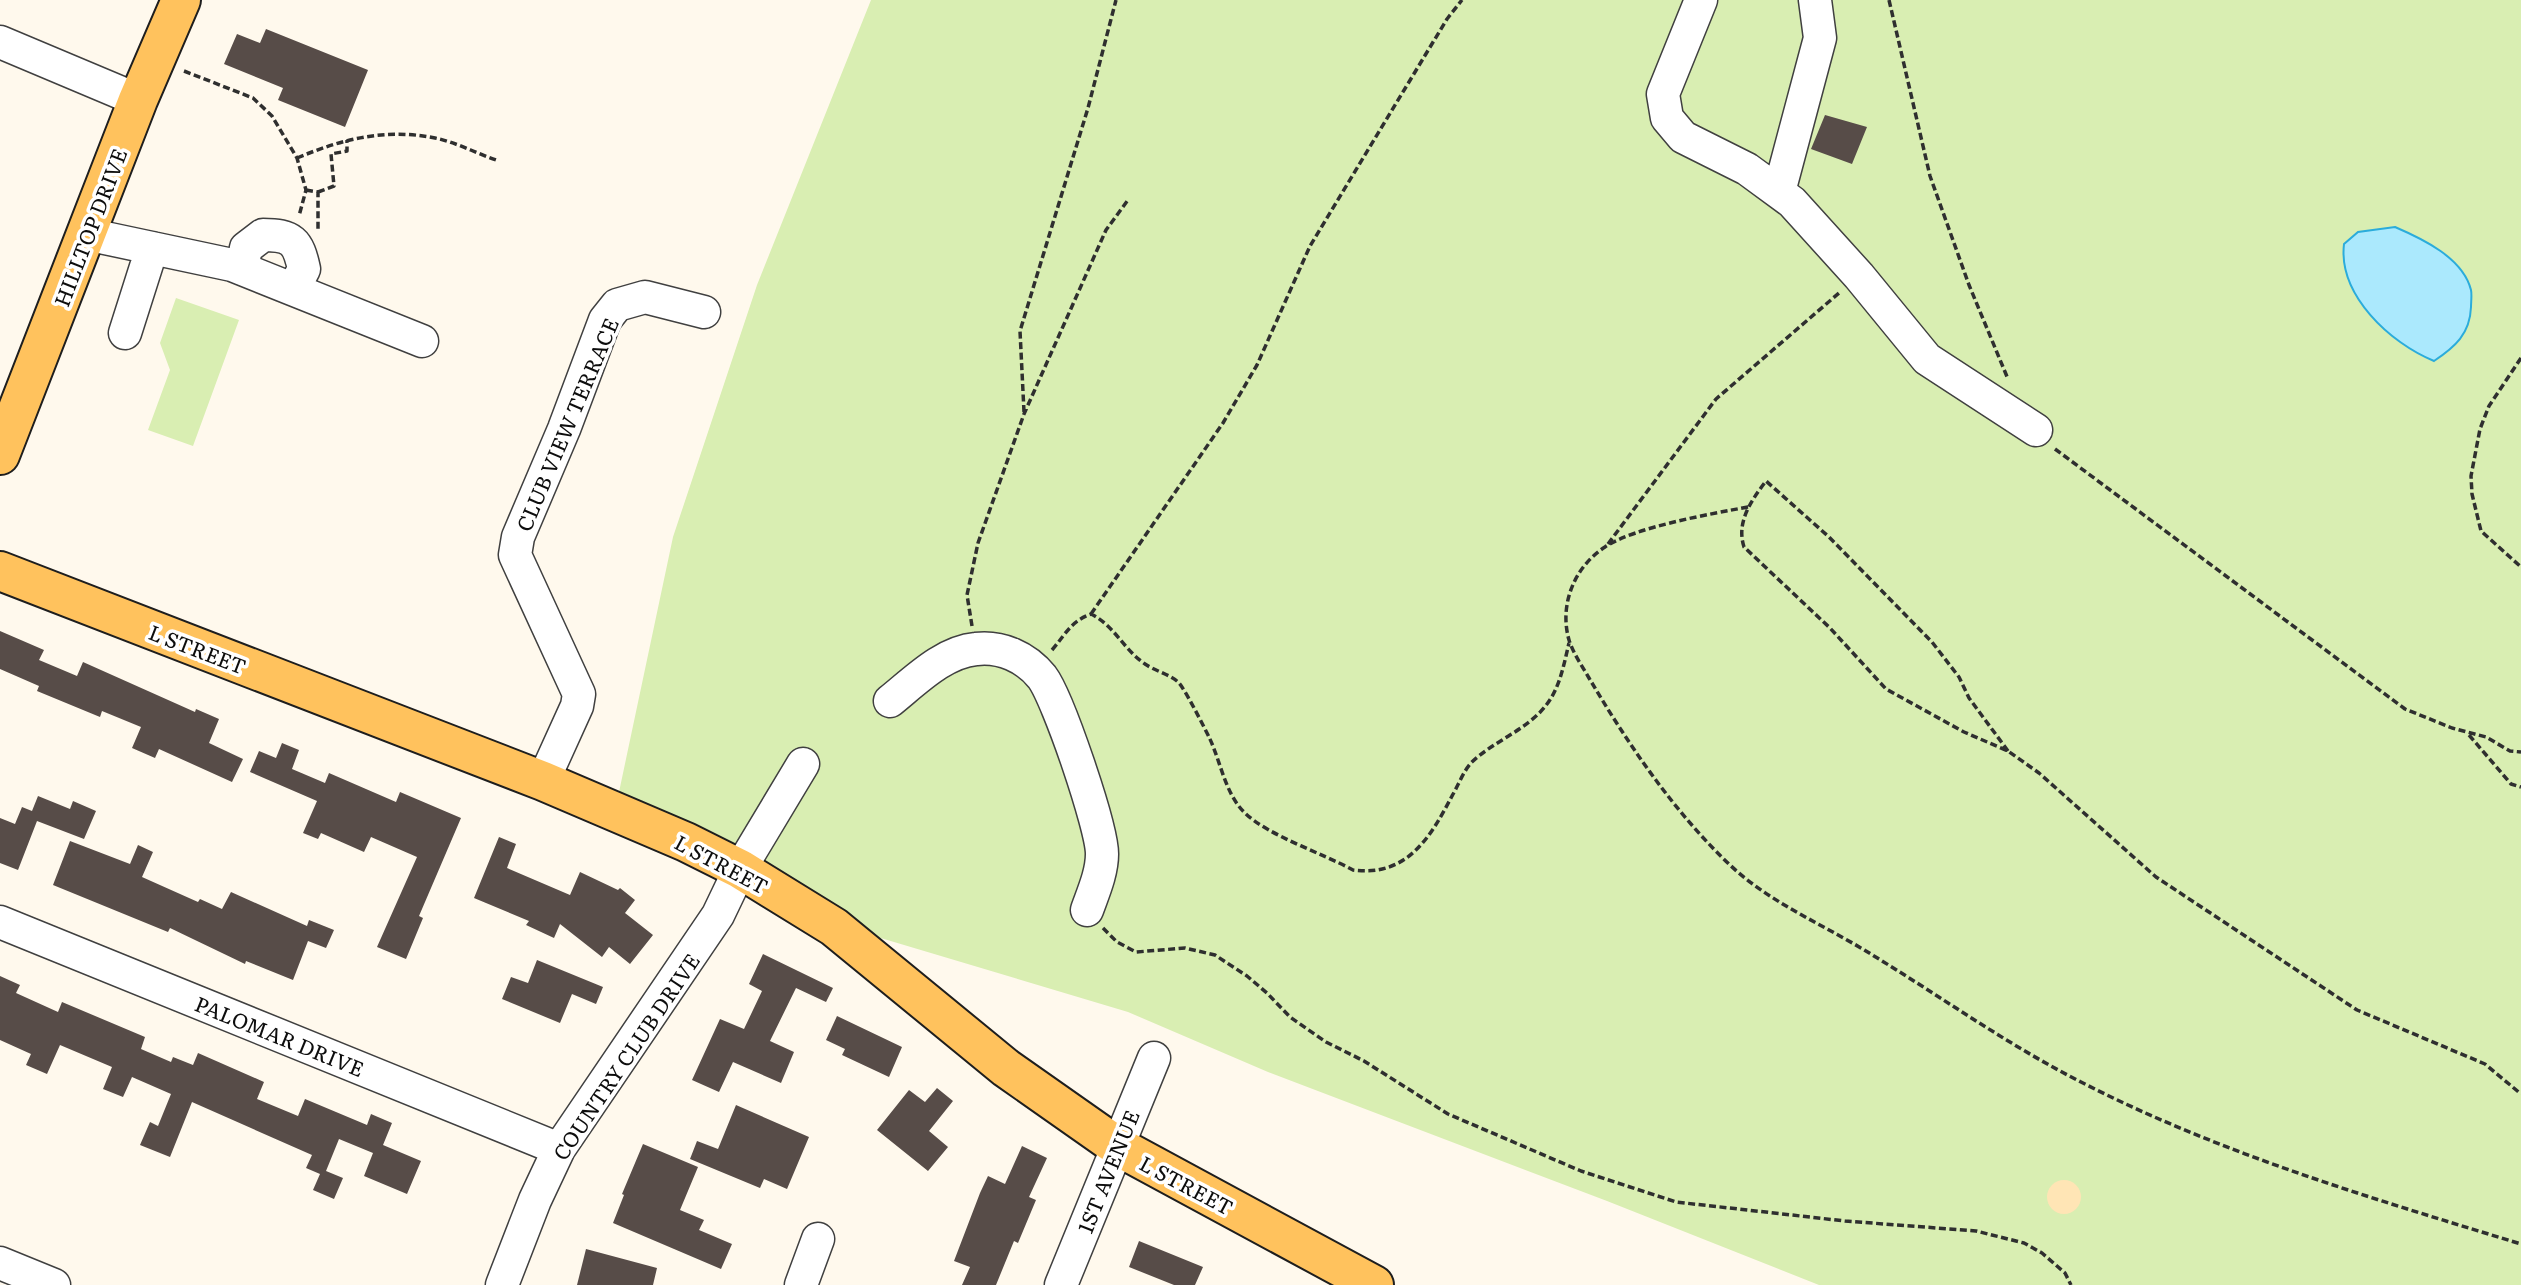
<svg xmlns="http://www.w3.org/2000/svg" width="2521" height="1285" font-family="Literata,serif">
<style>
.green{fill:#d9eeb2}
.sand{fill:#ffe5b5}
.water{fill:#abe9fd;stroke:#2bacdb;stroke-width:2}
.building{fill:#574c48}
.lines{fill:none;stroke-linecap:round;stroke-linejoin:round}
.minor-casing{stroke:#404040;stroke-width:35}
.major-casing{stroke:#1e1e1e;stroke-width:42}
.path{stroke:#2f2f2f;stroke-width:3.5;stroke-dasharray:7 3.5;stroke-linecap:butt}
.minor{stroke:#fff;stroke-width:32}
.major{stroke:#ffc25d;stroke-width:38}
.labels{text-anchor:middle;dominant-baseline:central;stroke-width:7;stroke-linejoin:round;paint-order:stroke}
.street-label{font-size:21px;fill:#0d0d0d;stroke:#fff}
</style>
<rect width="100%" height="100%" fill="#fff9ed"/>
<path class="green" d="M 871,0 L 2521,0 L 2521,1285 L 1819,1285 L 1607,1201 L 1268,1072 L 1128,1012 L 827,922 L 615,811 L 673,537 L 757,285 Z
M 176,298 L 239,320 L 193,446 L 148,430 L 170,370 L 160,343 Z"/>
<path class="sand" d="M2047 1197a17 17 0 1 1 34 0a17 17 0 1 1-34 0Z"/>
<path class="water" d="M 2395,227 C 2423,239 2463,258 2471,290 C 2472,295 2471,302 2471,307 C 2470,334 2455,347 2434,361 C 2390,343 2338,295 2344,244 L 2358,232 Z"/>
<path class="building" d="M 266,29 L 368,70 L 345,127 L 278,100 L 283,88 L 224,64 L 237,34 L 260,43 Z
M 1825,115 L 1867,127 L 1852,164 L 1811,149 Z
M 0,631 L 44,650 L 39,660 L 77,676 L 83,662 L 195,712 L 196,709 L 219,719 L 209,743 L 243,759 L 232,782 L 159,749 L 155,758 L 132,748 L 141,727 L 102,711 L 100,717 L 37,691 L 39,686 L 0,669 Z
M 282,743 L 299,750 L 292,769 L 325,783 L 329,773 L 396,802 L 400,792 L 461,818 L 419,916 L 423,918 L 406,959 L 377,947 L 417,857 L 371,837 L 364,852 L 321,833 L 318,839 L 303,833 L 317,801 L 250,772 L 259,751 L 276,758 Z
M 38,796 L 70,809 L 73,801 L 96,811 L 84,839 L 37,821 L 18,870 L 0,863 L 0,818 L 15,824 L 22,807 L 32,811 Z
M 499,837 L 516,844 L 507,868 L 570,895 L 580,872 L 618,890 L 620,888 L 635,900 L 625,913 L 653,935 L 630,964 L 609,947 L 602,957 L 560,924 L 554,938 L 526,925 L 529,921 L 474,898 Z
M 70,841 L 130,864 L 138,845 L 153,852 L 142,877 L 198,902 L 200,899 L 222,909 L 231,892 L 307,926 L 309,920 L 334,930 L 326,948 L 308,941 L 293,980 L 246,961 L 245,964 L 170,928 L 168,932 L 53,885 Z
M 763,954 L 833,988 L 826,1002 L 796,988 L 770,1041 L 794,1052 L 781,1083 L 733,1062 L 719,1092 L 692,1080 L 720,1019 L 744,1029 L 762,991 L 749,984 Z
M 537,960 L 603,987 L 596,1004 L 572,994 L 560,1023 L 502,999 L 511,977 L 528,983 Z
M 0,976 L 20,985 L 16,993 L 58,1012 L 62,1002 L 145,1037 L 141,1049 L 171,1062 L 173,1057 L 193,1065 L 198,1053 L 264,1082 L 257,1099 L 298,1116 L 305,1099 L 367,1125 L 371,1114 L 392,1123 L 383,1145 L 421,1161 L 407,1194 L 364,1176 L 373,1153 L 339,1139 L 326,1171 L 343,1178 L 334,1199 L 313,1190 L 320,1174 L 306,1168 L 312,1155 L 192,1102 L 170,1157 L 140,1145 L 150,1122 L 158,1126 L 171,1094 L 132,1077 L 123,1097 L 103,1089 L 112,1067 L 60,1045 L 47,1074 L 26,1065 L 31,1054 L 0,1040 Z
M 837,1016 L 902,1047 L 889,1077 L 842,1055 L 845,1049 L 826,1040 Z
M 937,1088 L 953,1101 L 929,1131 L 948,1147 L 928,1171 L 877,1130 L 909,1090 L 925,1102 Z
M 736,1105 L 809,1137 L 787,1189 L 764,1179 L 760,1188 L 690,1159 L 697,1141 L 718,1149 Z
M 643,1144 L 698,1167 L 680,1210 L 704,1220 L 699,1230 L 732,1244 L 721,1269 L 613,1223 L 624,1195 L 622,1194 Z
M 1022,1146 L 1047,1158 L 1029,1197 L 1036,1200 L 1018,1243 L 1014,1241 L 996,1285 L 962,1285 L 970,1267 L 954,1261 L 980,1193 L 988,1176 L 1005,1184 Z
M 1139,1241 L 1203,1267 L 1195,1285 L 1174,1285 L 1129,1267 Z
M 586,1249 L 657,1268 L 653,1285 L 577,1285 Z"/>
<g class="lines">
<g class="minor-casing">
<path id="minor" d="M 1701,0 L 1663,94 L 1667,118 L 1683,137 L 1747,169 L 1792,202 L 1859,276 L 1927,359 L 2036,430
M 0,42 L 138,100
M 1779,192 L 1820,38 L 1815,0
M 86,234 L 232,265 L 422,341
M 242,269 L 246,248 L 263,235 C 292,235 298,241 304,269 L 294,288
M 125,333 L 152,248
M 890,701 C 915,681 943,652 976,649 C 1001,646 1026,657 1042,677 C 1058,698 1102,827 1102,854 C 1102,873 1093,893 1087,910
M 543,781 L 577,706 L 579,694 L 515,555 L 518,537 L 564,429 L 605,320 L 617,305 L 645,297 L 704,312
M 0,922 L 559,1149
M 0,1263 L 54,1285
M 502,1285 L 535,1200 L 559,1149 L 718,915 L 740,869 L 803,764
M 801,1285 L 818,1239
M 1061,1285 L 1154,1058"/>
</g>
<g class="major-casing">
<path id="major" d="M 0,455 L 138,100 L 181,0
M 0,571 L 543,781 L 686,842 L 740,869 L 834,927 L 1006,1068 L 1117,1146 L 1374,1285"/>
</g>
<path class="path" d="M 1889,0 L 1930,176 L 1969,285 L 2008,379
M 184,71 L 253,98 L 272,116 L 297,158 L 306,190 L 299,216
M 297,158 C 342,139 386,128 435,138 C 455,142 476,153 496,160
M 306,190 L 318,192 L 318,230
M 318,192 L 334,186 L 331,154 L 347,151 L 347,140
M 2521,358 L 2489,406 L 2480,429 L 2471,476 L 2472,494 L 2481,531 L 2521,567
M 1024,412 L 1020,331 L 1088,108 L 1116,0
M 2055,449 L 2405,709 L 2452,728 L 2486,737 L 2510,751 L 2521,752
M 1748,507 C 1710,514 1635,527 1605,547 C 1574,567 1559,605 1569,640 C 1573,653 1582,666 1589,678 C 1628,744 1674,812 1730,865 C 1771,904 1827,926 1874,956 C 1943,998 2008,1045 2081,1082 C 2221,1154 2371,1198 2521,1244
M 1608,544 L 1716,399 L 1839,293
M 1091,614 L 1223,423 L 1257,365 L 1310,246 L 1447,19 L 1462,0
M 972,626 L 967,595 L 978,543 L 1024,414 L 1106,230 L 1128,200
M 1052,650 C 1065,635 1071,621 1091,614 C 1115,626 1123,649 1145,664 C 1155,671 1169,674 1178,682 C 1184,687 1204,727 1209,737 C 1221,762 1225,794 1245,813 C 1267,835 1324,854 1353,870 C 1407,877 1430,838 1452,796 C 1458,786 1463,772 1471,763 C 1493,741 1528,730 1547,704 C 1560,687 1564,664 1569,643
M 2469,735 L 2511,784 L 2521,787
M 2008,751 L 1969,698 L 1959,677 L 1932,642 L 1829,537 L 1766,481 C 1751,501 1736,522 1744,547 L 1830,628 L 1886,689 L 1964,732 L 2008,751 L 2039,773 L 2156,877 L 2357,1010 L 2485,1064 L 2521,1094
M 1103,928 L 1117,942 L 1136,952 L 1185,948 L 1215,955 L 1247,976 L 1267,993 L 1290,1017 L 1326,1042 L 1364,1061 L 1448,1114 L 1581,1171 L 1676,1202 L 1845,1221 L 1976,1231 L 2024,1243 L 2042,1253 L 2065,1273 L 2071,1285"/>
<use href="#minor" class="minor"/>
<use href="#major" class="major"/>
</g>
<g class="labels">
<g class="street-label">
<text transform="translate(89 227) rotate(-69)">HILLTOP DRIVE</text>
<text transform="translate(566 424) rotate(-67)">CLUB VIEW TERRACE</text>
<text transform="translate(198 648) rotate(21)">L STREET</text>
<text transform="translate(722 863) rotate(28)">L STREET</text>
<text transform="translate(280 1035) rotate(22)">PALOMAR DRIVE</text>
<text transform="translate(625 1056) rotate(-56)">COUNTRY CLUB DRIVE</text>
<text transform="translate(1107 1171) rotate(-68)">1ST AVENUE</text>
<text transform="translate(1187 1184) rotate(28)">L STREET</text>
</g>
</g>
</svg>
